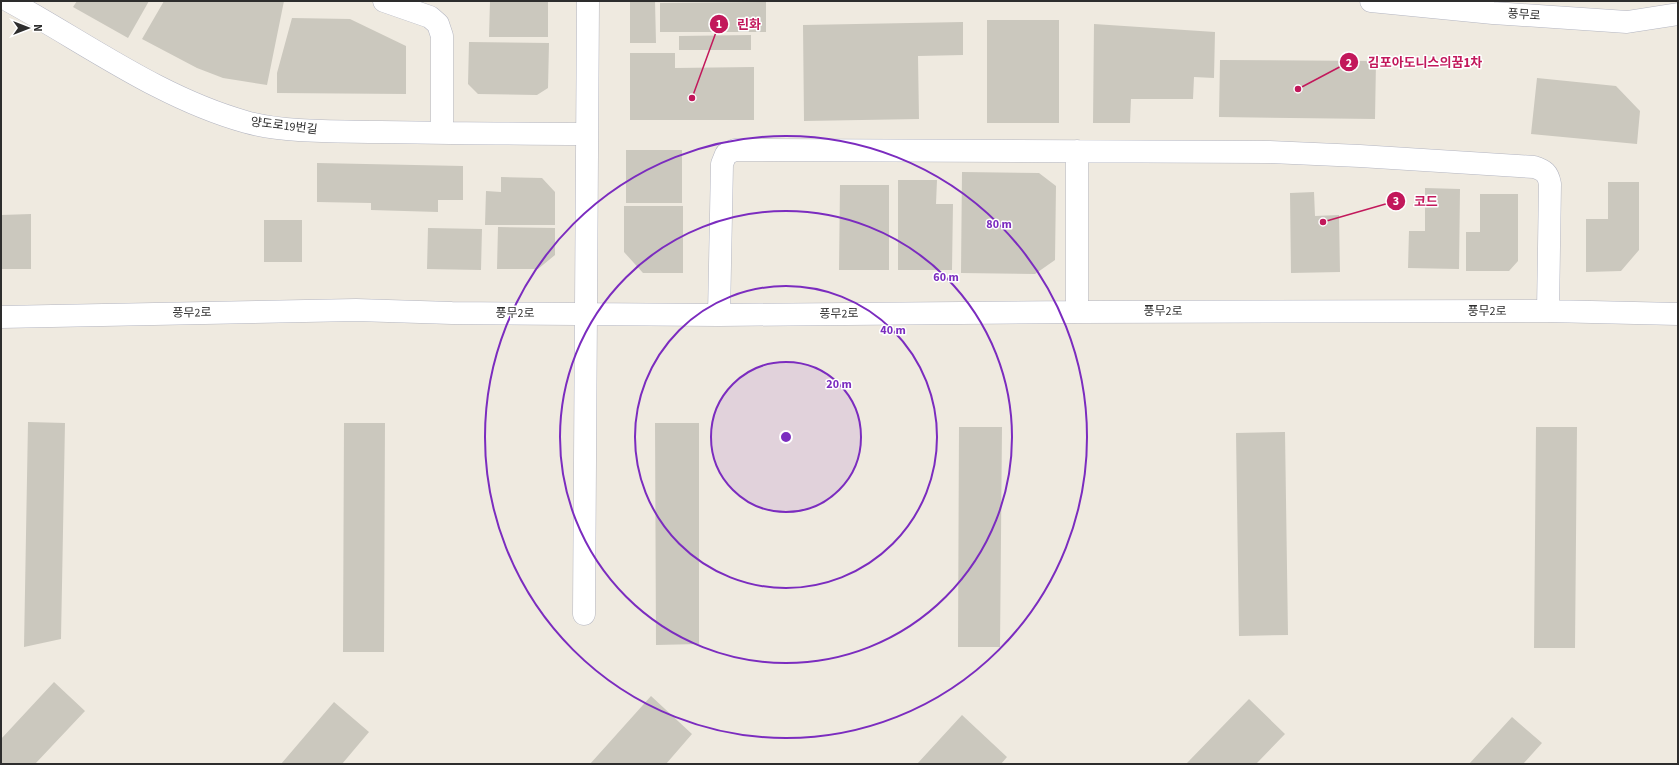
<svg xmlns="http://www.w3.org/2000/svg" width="1679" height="765" font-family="'Source Sans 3','Noto Sans KR',sans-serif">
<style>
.building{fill:#cbc8be}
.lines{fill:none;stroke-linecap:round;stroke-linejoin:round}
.minor-casing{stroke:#b3b5c1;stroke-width:23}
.minor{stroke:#fff;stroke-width:22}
.ring{fill:none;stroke:#7b2cbf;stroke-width:2}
.labels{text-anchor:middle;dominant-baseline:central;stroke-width:3;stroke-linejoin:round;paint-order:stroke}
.street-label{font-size:12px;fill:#2d2d2d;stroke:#fff}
.centre{fill:#7b2cbf;stroke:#fff;stroke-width:2}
.ring-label{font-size:12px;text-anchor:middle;font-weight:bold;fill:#7b2cbf;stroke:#fff;stroke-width:3;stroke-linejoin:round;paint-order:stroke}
.leader{fill:none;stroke:#c2185b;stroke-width:1.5}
.callout-dot{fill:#c2185b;stroke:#fff;stroke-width:1.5}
.mark-label{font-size:12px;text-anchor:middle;font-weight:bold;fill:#fff}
.callout-label{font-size:13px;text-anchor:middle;font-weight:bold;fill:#c2185b;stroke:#fff;stroke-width:3;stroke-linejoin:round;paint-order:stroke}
</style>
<rect width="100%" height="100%" fill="#efeae0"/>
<path class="building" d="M 77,1 L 149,1 L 128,38 L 73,7 Z
M 164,1 L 284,1 L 267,85 L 223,78 L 197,68 L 142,39 Z
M 490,1 L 548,1 L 548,37 L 489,37 Z
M 630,1 L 655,1 L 656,43 L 630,43 Z
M 766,2 L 766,32 L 660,32 L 660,3 Z
M 292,18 L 350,19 L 406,46 L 406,94 L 277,93 L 277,73 Z
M 987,20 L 1059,20 L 1059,123 L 987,123 Z
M 963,22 L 963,55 L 918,56 L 919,119 L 804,121 L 803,25 Z
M 1094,24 L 1215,32 L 1214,78 L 1194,77 L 1193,99 L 1131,99 L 1130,123 L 1093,123 Z
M 751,35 L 751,50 L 679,50 L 679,36 Z
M 469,42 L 549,43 L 548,88 L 537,95 L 478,94 L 468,84 Z
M 630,53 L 675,53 L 675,68 L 754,67 L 754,120 L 630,120 Z
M 1220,60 L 1376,61 L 1375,119 L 1219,117 Z
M 1537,78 L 1616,86 L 1640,111 L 1637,144 L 1531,134 Z
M 626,150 L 682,150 L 682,203 L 626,203 Z
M 317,163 L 463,166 L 463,200 L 438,200 L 438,212 L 371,210 L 371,203 L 317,202 Z
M 962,172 L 1039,173 L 1056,186 L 1055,260 L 1035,274 L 961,273 Z
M 501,177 L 542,178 L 555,192 L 555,225 L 485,225 L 486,191 L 501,192 Z
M 898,180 L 937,180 L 936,204 L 953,204 L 952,270 L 898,270 Z
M 1608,182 L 1639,182 L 1639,250 L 1621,271 L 1586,272 L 1586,219 L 1608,219 Z
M 840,185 L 889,185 L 889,270 L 839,270 Z
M 1425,188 L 1460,189 L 1459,269 L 1408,268 L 1409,231 L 1425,231 Z
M 1314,192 L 1315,216 L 1339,215 L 1340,272 L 1291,273 L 1290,193 Z
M 1480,194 L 1518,194 L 1518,261 L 1509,271 L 1466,271 L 1466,232 L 1480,232 Z
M 624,206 L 683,206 L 683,273 L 643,273 L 624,252 Z
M 31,214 L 31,269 L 1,269 L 1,215 Z
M 264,220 L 302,220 L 302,262 L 264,262 Z
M 498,227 L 555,228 L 555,255 L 538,269 L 497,269 Z
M 428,228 L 482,229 L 481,270 L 427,269 Z
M 28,422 L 65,423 L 61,639 L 24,647 Z
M 344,423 L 385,423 L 384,652 L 343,652 Z
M 655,423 L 699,423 L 699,644 L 656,645 Z
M 959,427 L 1002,427 L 1000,647 L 958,647 Z
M 1536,427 L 1577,427 L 1575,648 L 1534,648 Z
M 1285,432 L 1288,635 L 1239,636 L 1236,433 Z
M 54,682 L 85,711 L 35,764 L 1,764 L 1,739 Z
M 651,696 L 692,734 L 666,764 L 590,764 Z
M 1249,699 L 1285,734 L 1256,764 L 1186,764 Z
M 334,702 L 369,732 L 342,764 L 281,764 Z
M 962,715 L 1007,757 L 1001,764 L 917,764 Z
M 1512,717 L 1542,743 L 1523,764 L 1469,764 Z"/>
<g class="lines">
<g class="minor-casing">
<path id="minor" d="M 9,1 C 86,43 160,98 246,122 C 286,133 337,131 380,132 C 449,133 518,134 587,134
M 384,1 L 430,17 L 438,24 L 442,36 L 442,133
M 1371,1 L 1493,13 L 1627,22 L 1678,14
M 1077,151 L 1077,312
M 719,315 L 722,164 L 726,154 L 735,150 L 1269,152 L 1360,156 L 1534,167 C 1544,170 1548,173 1550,184 L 1548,311
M 1,317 L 356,310 L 452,313 L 719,315 L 1077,312 L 1548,311 L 1678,314
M 584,614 L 588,1"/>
</g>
<use href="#minor" class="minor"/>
</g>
<circle cx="786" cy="437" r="75" fill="#7b2cbf" fill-opacity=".12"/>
<g class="ring">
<circle cx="786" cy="437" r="75"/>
<circle cx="786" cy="437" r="151"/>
<circle cx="786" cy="437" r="226"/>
<circle cx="786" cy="437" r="301"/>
</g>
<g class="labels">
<g class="street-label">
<text transform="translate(1524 15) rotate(4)">풍무로</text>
<text transform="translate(284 126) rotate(7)">양도로19번길</text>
<text x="1163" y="311">풍무2로</text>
<text x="1487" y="311">풍무2로</text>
<text transform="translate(192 313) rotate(-1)">풍무2로</text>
<text x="515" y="313">풍무2로</text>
<text transform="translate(839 314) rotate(-1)">풍무2로</text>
</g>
</g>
<circle cx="786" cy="437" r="6" class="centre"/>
<g class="ring-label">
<text x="999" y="228">80 m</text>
<text x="946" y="281">60 m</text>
<text x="893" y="334">40 m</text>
<text x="839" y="388">20 m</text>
</g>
<path class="leader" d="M692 98L719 24M1298 89L1349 62M1323 222L1396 201"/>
<g class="callout-dot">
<circle cx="692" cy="98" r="4"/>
<circle cx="1298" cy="89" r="4"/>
<circle cx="1323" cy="222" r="4"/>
<circle cx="719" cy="24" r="10"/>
<circle cx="1349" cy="62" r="10"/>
<circle cx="1396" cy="201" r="10"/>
</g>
<g class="mark-label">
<text x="719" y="28">1</text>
<text x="1349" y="67">2</text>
<text x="1396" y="205">3</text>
</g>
<g class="callout-label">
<text x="749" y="29">린화</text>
<text x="1425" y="67">김포아도니스의꿈1차</text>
<text x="1426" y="206">코드</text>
</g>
<rect width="1679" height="765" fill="none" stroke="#2d2d2d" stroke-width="4"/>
<g transform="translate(28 28) rotate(90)" stroke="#ffffff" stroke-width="3" paint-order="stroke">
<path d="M0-3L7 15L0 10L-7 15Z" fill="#2d2d2d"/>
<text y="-6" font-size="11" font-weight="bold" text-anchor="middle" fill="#2d2d2d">N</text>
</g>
</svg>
